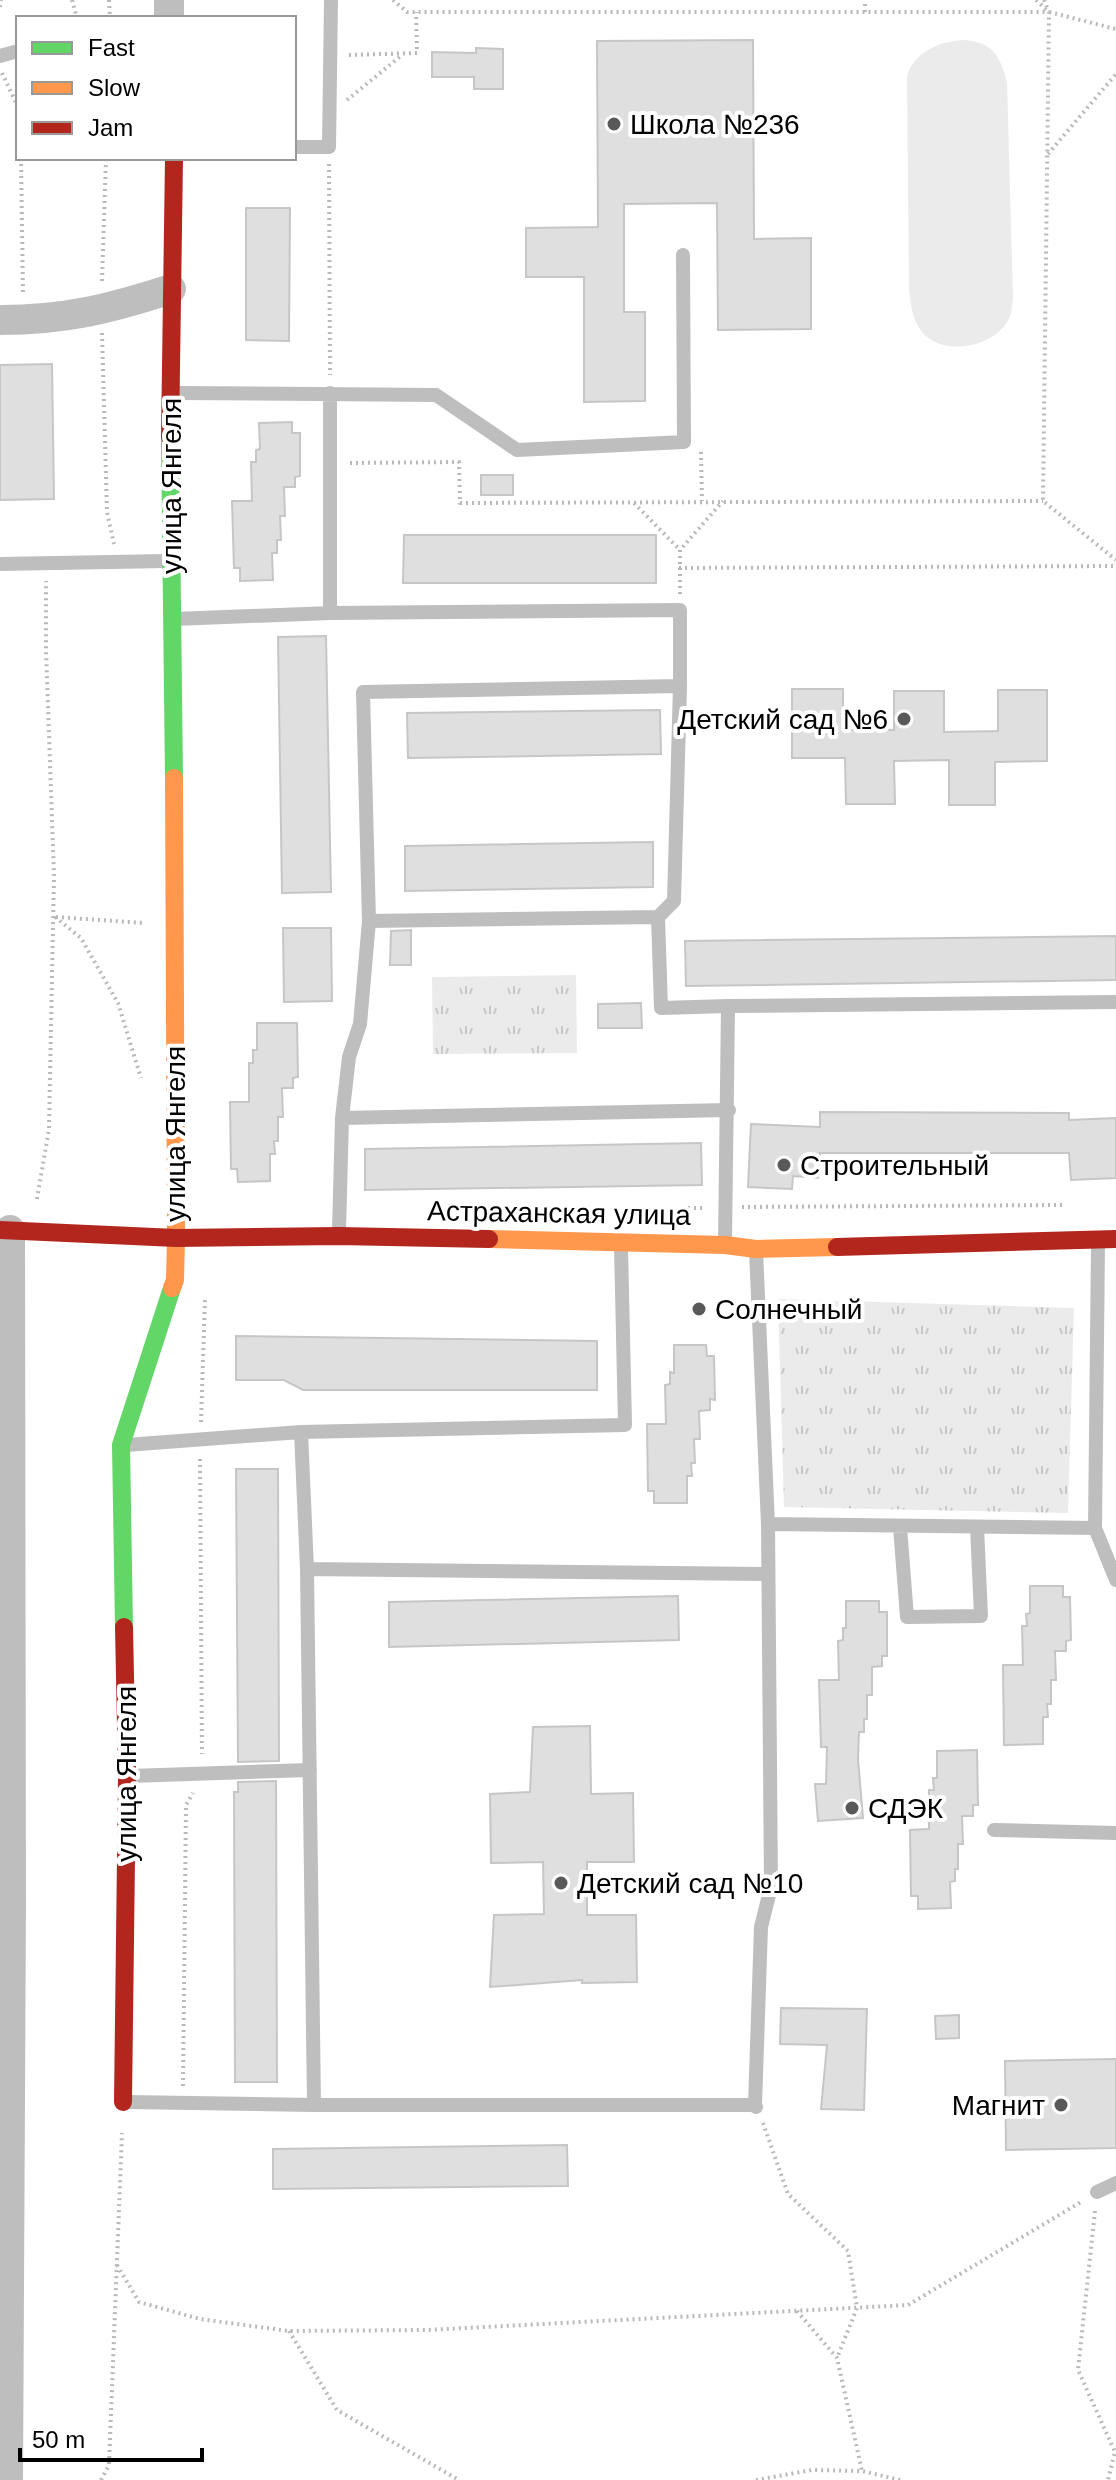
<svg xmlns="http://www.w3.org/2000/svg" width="1116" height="2480" font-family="Helvetica,sans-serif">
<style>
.green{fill:#ebebeb}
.park{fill:url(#park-tufts)}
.building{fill:#dfdfdf;stroke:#c6c6c6;stroke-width:2}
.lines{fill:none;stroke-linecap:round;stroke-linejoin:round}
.path{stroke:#b9b9b9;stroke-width:4;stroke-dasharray:2 4;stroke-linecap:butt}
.lane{stroke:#bebebe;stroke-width:14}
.street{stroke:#bebebe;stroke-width:30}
.fast{stroke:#63d668;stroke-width:18}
.slow{stroke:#ff974d;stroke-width:18}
.jam{stroke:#b3261e;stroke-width:18}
.poi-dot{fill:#595959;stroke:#fff;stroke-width:3}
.labels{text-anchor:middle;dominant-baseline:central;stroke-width:8;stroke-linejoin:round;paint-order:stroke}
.poi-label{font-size:28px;fill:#000;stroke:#fff;text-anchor:start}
.street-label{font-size:28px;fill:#000;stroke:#fff}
</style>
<defs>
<pattern id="park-tufts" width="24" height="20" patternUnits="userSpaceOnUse" patternTransform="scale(2)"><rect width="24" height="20" fill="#ebebeb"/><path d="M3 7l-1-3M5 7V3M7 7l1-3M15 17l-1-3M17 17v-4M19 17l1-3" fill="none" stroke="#c8c8c8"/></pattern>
</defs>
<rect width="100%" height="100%" fill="#fff"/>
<path class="green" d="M 964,40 C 993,42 1000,56 1007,82 L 1013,297 C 1012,306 1012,315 1007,322 C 993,346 949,355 927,337 C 913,325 911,307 909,290 L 907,77 C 913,52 940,41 964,40 Z"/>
<path class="park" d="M 576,975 L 577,1053 L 433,1054 L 432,977 Z
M 778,1299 L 1074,1308 L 1068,1513 L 784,1507 Z"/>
<path class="building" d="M 753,40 L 754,239 L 811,238 L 811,329 L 718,330 L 717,203 L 624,204 L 624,312 L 645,312 L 645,401 L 584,402 L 584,277 L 526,277 L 526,228 L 598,227 L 597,41 Z
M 476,48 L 503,49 L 503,89 L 474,89 L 474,77 L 432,77 L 432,52 L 476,53 Z
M 246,208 L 290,208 L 289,341 L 246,340 Z
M 52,364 L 54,499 L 0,500 L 0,365 Z
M 292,422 L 292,433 L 300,433 L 300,476 L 295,477 L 295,487 L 284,487 L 285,516 L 280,516 L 281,540 L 277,540 L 277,553 L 272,553 L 273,580 L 240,581 L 240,568 L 234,568 L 232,501 L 252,501 L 251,462 L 256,462 L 256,450 L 260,449 L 259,423 Z
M 481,475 L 513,475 L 513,495 L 481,495 Z
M 404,535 L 656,535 L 656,583 L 403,583 Z
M 326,636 L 331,892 L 282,893 L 278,637 Z
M 792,689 L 843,689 L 843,730 L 894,730 L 894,691 L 944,691 L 944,732 L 998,731 L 998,690 L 1047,690 L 1047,761 L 995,762 L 995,805 L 949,805 L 949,760 L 894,761 L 895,804 L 846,804 L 845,758 L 792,758 Z
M 660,710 L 661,754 L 408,758 L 407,713 Z
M 653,842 L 653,887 L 405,891 L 405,846 Z
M 283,928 L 331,928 L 332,1001 L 284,1002 Z
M 411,930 L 411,965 L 390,965 L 391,931 Z
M 1116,936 L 1116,980 L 686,986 L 685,941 Z
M 641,1003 L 642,1028 L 598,1028 L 598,1004 Z
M 257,1023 L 297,1023 L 298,1077 L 293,1078 L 293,1088 L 282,1088 L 283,1117 L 278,1117 L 278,1141 L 274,1141 L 275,1154 L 270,1154 L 270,1181 L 238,1182 L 237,1169 L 231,1169 L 230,1102 L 249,1102 L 249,1063 L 253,1063 L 253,1050 L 257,1050 Z
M 820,1112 L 1069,1113 L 1069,1120 L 1116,1118 L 1116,1178 L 1071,1180 L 1069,1153 L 820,1153 L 818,1178 L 793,1176 L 792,1189 L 748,1187 L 751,1124 L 820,1127 Z
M 701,1143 L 702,1185 L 365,1190 L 365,1149 Z
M 236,1336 L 597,1341 L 597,1390 L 303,1390 L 284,1380 L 236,1380 Z
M 674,1345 L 706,1345 L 707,1356 L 714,1356 L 715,1400 L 710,1399 L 710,1410 L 699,1411 L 700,1439 L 694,1439 L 695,1463 L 691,1463 L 692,1476 L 687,1476 L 687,1503 L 654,1503 L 654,1491 L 648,1491 L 647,1424 L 666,1424 L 665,1385 L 670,1384 L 670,1372 L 674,1373 Z
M 236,1469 L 278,1469 L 279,1761 L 238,1762 Z
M 1030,1586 L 1063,1586 L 1063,1597 L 1070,1597 L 1071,1640 L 1066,1641 L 1066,1651 L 1055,1651 L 1056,1680 L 1051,1680 L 1051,1704 L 1047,1704 L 1048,1717 L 1043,1717 L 1043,1744 L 1004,1745 L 1003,1665 L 1023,1665 L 1022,1626 L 1027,1626 L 1026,1614 L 1030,1613 Z
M 678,1596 L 679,1640 L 389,1647 L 389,1602 Z
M 846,1601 L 879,1601 L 879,1612 L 887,1612 L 887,1656 L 882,1656 L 882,1666 L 872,1667 L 872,1695 L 867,1695 L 867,1719 L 864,1719 L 864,1732 L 859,1732 L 858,1759 L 863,1818 L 818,1821 L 815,1784 L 826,1784 L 827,1747 L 821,1747 L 819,1680 L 839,1680 L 838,1641 L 843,1640 L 843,1628 L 846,1628 Z
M 590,1726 L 591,1794 L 633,1793 L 634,1862 L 587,1862 L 587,1915 L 636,1915 L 637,1982 L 582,1983 L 582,1980 L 490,1987 L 494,1915 L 544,1914 L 543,1862 L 491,1863 L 490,1794 L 530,1792 L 533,1727 Z
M 977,1750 L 978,1805 L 973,1805 L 973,1816 L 962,1816 L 963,1844 L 958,1844 L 958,1869 L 955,1869 L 955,1881 L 950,1882 L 951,1908 L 918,1909 L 918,1896 L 911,1896 L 910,1830 L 929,1829 L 929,1790 L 934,1790 L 933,1778 L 937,1778 L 937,1751 Z
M 276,1781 L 277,2082 L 235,2082 L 234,1792 L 238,1792 L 238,1782 Z
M 781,2008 L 867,2009 L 864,2110 L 821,2109 L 827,2045 L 780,2044 Z
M 959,2015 L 959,2038 L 936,2039 L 935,2016 Z
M 1116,2059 L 1116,2148 L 1006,2150 L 1005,2061 Z
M 567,2145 L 568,2186 L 273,2189 L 273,2149 Z"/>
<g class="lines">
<path class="path" d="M 72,0 L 77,18
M 109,0 L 110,18
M 393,0 L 407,12 L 1049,12 L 1043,501 L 1116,560
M 1036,0 L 1049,12 L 1116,29
M 1044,0 L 1048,10
M 0,7 L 1,0
M 865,12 L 865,0
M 349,55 L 417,53 L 416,12
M 2,73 L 18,107
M 347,100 L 402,55
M 1048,154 L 1116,74
M 21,158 L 23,293
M 329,164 L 330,375
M 102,281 L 106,158
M 102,333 L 107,512 L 114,544
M 701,452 L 702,501
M 350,463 L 459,462 L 460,503 L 1043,501
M 634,503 L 680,550
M 679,568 L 1116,566
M 680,594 L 680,550 L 723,501
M 55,917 L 81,938 L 118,1003 L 141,1078
M 56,917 L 143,923
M 37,1199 L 49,1129 L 54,876 L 46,650 L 46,581
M 742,1207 L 1062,1205
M 682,1208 L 706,1208
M 201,1422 L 205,1299
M 200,1459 L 202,1754
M 183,2086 L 186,1805 L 193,1793
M 763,2123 L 788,2194 L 848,2251 L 857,2308 L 837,2358
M 1095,2211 L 1078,2370 L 1115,2452 L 1108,2480
M 117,2265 L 139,2302 L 200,2319 L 289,2331 L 427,2330 L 908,2305 L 1081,2202
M 797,2311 L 837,2358 L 862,2471
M 289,2331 L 337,2410 L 459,2480
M 101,2480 L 109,2465 L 122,2133
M 756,2480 L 812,2470 L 862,2471 L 900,2480"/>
<path class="lane" d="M 0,56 L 18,51
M 294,147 L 329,147 L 331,0
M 175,393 L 436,395 L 517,450 L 684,442 L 683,255
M 0,564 L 166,561
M 330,613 L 680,610 L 680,686 L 363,692 L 369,921 L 658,917 L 661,1008 L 728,1006 L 725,1242
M 175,619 L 330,613 L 330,393
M 658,917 L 674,901 L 680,686
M 728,1006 L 1116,1002
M 342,1118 L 349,1057 L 360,1024 L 369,921
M 339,1231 L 342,1118 L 729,1110
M 1098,1245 L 1095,1528 L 1116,1580
M 126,1445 L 301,1432 L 625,1425 L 621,1246
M 768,1524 L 1095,1528
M 900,1527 L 907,1617 L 981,1616 L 977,1527
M 307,1569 L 768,1574
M 130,1776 L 310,1770
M 994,1830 L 1116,1833
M 127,2102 L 314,2105 L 307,1569 L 301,1432
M 314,2105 L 755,2105 L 756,2107
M 755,2105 L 761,1927 L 771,1887 L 768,1524 L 756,1251
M 1097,2192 L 1116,2183"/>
<path class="street" d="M 169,0 L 169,18
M 0,320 C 65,320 109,309 171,289
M 8,2480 L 11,1904 L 10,1230"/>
<path class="fast" d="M 170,437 L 174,778
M 124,1627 L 121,1445 L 172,1288"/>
<path class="slow" d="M 489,1239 L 725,1245 L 756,1249 L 837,1247
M 172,1288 L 175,1280 L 176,1238 L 174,778"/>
<path class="jam" d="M 170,437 L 174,158
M 0,1230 L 176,1238 L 339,1236 L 489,1239
M 837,1247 L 1116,1239
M 123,2102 L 127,1776 L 124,1627"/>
</g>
<g class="poi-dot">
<circle cx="614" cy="124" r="8"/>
<circle cx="904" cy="719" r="8"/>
<circle cx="784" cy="1165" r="8"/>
<circle cx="699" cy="1309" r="8"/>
<circle cx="852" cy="1808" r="8"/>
<circle cx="561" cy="1883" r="8"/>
<circle cx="1061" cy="2105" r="8"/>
</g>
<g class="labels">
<g class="poi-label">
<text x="630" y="124">Школа №236</text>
<text x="888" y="719" text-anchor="end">Детский сад №6</text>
<text x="800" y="1165">Строительный</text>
<text x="715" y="1309">Солнечный</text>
<text x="868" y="1808">СДЭК</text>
<text x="577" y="1883">Детский сад №10</text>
<text x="1045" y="2105" text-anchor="end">Магнит</text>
</g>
<g class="street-label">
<text transform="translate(171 486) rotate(-90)">улица Янгеля</text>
<text transform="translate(175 1134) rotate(-90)">улица Янгеля</text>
<text transform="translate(559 1213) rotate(1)">Астраханская улица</text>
<text transform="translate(126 1774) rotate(-90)">улица Янгеля</text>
</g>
</g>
<rect x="16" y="16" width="280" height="144" fill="#ffffff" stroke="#999999" stroke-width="2"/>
<rect x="32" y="42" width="40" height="12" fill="#63d668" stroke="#999999" stroke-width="2"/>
<text x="88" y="56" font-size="24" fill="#000000">Fast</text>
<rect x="32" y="82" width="40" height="12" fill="#ff974d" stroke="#999999" stroke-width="2"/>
<text x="88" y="96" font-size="24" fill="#000000">Slow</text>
<rect x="32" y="122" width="40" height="12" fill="#b3261e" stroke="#999999" stroke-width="2"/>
<text x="88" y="136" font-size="24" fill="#000000">Jam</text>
<path d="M20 2448v12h182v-12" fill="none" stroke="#000000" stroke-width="4"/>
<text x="32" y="2448" font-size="24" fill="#000000" stroke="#ffffff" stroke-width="6" paint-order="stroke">50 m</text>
</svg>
